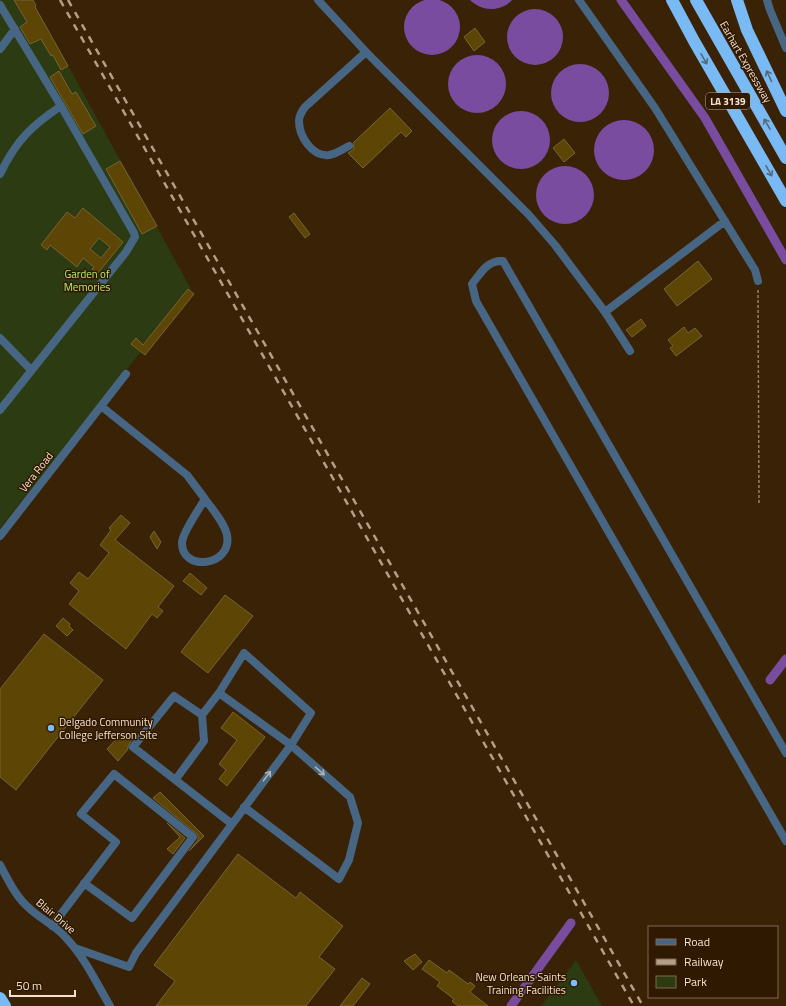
<svg xmlns="http://www.w3.org/2000/svg" width="786" height="1006" font-family="'Titillium Web',sans-serif">
<style>
.green{fill:#2c3b11}
.water{fill:#7a4ca0}
.lines{fill:none;stroke-linecap:round;stroke-linejoin:round}
.canal{stroke:#7a4ca0;stroke-width:9}
.building{fill:#5d4605;stroke:#766336;fill-rule:evenodd}
.path{stroke:#968068;stroke-width:1.5;stroke-dasharray:3 2;stroke-linecap:butt}
.minor{stroke:#466683;stroke-width:8}
.highway{stroke:#79b9f4;stroke-width:12}
.rail{stroke:#b39e88;stroke-width:2.5;stroke-dasharray:7 7;stroke-linecap:butt}
.oneway{stroke:#54697a}
.oneway2{stroke:#afb0b0}
.poi-dot{fill:#7dbef9;stroke:#2f1900;stroke-width:1.5}
.labels{text-anchor:middle;dominant-baseline:central;stroke-width:3;stroke-linejoin:round;paint-order:stroke}
.shield{fill:#2f1900;stroke:#baa590;stroke-width:1}
.shield-label{font-size:10px;font-weight:bold;fill:#f5e1ce}
.street-label{font-size:11px;fill:#f5e1ce;stroke:#2f1900}
.park-label{font-size:11px;fill:#baeb6c;stroke:#2f1900}
.poi-label{font-size:11px;fill:#f5e1ce;stroke:#2f1900;text-anchor:start}
</style>
<rect width="100%" height="100%" fill="#3a2206"/>
<path class="green" d="M 0,0 L 32,0 L 191,289 L 0,528 Z
M 576,960 L 602,1006 L 541,1006 Z"/>
<path class="water" d="M404 27a28 28 0 1 1 56 0a28 28 0 1 1-56 0Z
M 470,0 L 512,0 C 500,13 481,11 470,0 Z
M507 37a28 28 0 1 1 56 0a28 28 0 1 1-56 0Z
M448 84a29 29 0 1 1 58 0a29 29 0 1 1-58 0Z
M551 93a29 29 0 1 1 58 0a29 29 0 1 1-58 0Z
M492 140a29 29 0 1 1 58 0a29 29 0 1 1-58 0Z
M594 150a30 30 0 1 1 60 0a30 30 0 1 1-60 0Z
M536 195a29 29 0 1 1 58 0a29 29 0 1 1-58 0Z"/>
<g class="lines">
<path class="canal" d="M 621,0 L 705,118 L 786,260
M 770,680 L 786,659
M 511,1006 L 571,923"/>
</g>
<path class="building" d="M 14,0 L 33,0 L 36,6 L 35,7 L 68,66 L 61,70 L 53,55 L 51,56 L 41,39 L 30,44 L 20,27 L 27,22 Z
M 475,28 L 485,42 L 474,51 L 464,37 Z
M 59,71 L 72,94 L 76,92 L 96,126 L 83,134 L 50,77 Z
M 390,108 L 412,131 L 406,137 L 401,132 L 363,168 L 348,153 L 354,149 L 353,143 Z
M 564,139 L 575,153 L 564,162 L 553,148 Z
M 120,161 L 157,226 L 142,234 L 106,169 Z
M 83,208 L 123,242 L 98,273 L 92,269 L 94,267 L 83,258 L 77,267 L 50,245 L 47,250 L 41,245 L 67,212 L 75,218 ZM 99,238 L 110,247 L 101,258 L 90,249 Z
M 294,213 L 310,234 L 305,238 L 289,217 Z
M 698,261 L 712,279 L 677,306 L 664,289 Z
M 188,289 L 194,294 L 145,355 L 131,344 L 136,338 L 143,345 Z
M 641,319 L 646,326 L 632,337 L 626,330 Z
M 684,327 L 688,333 L 695,328 L 702,336 L 676,356 L 670,348 L 673,346 L 668,340 Z
M 121,515 L 130,523 L 115,540 L 174,586 L 158,607 L 163,611 L 157,618 L 152,614 L 126,649 L 69,604 L 79,591 L 70,583 L 79,572 L 88,579 L 109,553 L 100,545 L 111,530 L 109,528 Z
M 154,531 L 161,542 L 157,549 L 150,537 Z
M 190,573 L 207,588 L 201,595 L 183,581 Z
M 225,595 L 253,616 L 208,673 L 181,652 Z
M 63,618 L 70,624 L 69,626 L 73,630 L 67,636 L 56,626 Z
M 44,634 L 103,680 L 16,790 L 0,777 L 0,689 Z
M 233,712 L 265,737 L 227,786 L 219,779 L 226,770 L 219,764 L 237,740 L 221,728 Z
M 123,732 L 132,740 L 128,746 L 128,749 L 118,761 L 107,749 Z
M 160,792 L 204,836 L 189,851 L 198,840 L 198,835 L 153,798 Z
M 167,823 L 185,838 L 173,854 L 167,849 L 180,837 Z
M 238,854 L 296,898 L 300,892 L 343,926 L 319,957 L 335,969 L 306,1006 L 156,1006 L 175,981 L 154,965 Z
M 415,954 L 422,962 L 413,970 L 404,961 Z
M 429,960 L 447,973 L 449,970 L 468,984 L 470,982 L 475,986 L 470,992 L 488,1006 L 458,1006 L 452,1001 L 454,999 L 437,986 L 440,982 L 422,969 Z
M 362,978 L 370,984 L 353,1006 L 340,1006 Z"/>
<g class="lines">
<path class="path" d="M 758,290 L 759,504"/>
<path class="minor" d="M 318,0 L 366,52 L 529,215 L 555,245 L 605,312 L 630,351
M 579,0 L 655,108 L 755,270 L 758,281
M 767,0 L 770,10 L 786,48
M 0,5 L 61,106 L 134,233 L 135,237 L 126,252 L 0,410
M 0,49 L 15,29
M 349,146 C 343,149 336,154 329,155 C 312,157 299,136 299,121 C 299,115 302,111 305,107 L 366,52
M 0,174 C 16,141 31,126 61,106
M 605,312 L 725,221
M 0,338 L 31,370
M 101,406 L 187,475 L 205,499
M 205,499 C 212,509 224,522 227,535 C 233,566 181,573 182,542 C 183,532 199,509 205,499 Z
M 0,536 L 126,374
M 219,693 L 291,745 L 350,797 L 358,823 L 349,860 L 339,879 L 244,807
M 786,753 L 503,261 C 487,260 481,273 472,284 L 476,301 L 786,841
M 176,779 L 204,741 L 202,715
M 0,865 C 8,880 16,897 29,908 C 40,919 57,926 67,939 C 85,958 97,984 110,1006
M 52,926 L 116,842 L 81,814 L 114,774 L 193,837 L 132,918 L 84,883
M 75,948 L 129,967 L 136,953 L 291,745 L 311,713 L 244,653 L 219,693 L 202,715 L 174,696 L 133,747 L 232,824"/>
<path class="highway" d="M 672,0 L 694,41 L 786,201
M 696,0 L 786,158
M 737,0 L 747,30 L 786,111
M 0,998 L 5,1006"/>
<path class="rail" d="M 60,0 L 634,1006
M 68,0 L 643,1006"/>
</g>
<defs><path id="oneway-shaft" d="M-6 0H5M1.5-3L5.5 0L1.5 3" fill="none" stroke-width="1.6" stroke-linecap="round" stroke-linejoin="round"/></defs>
<g class="oneway">
<use href="#oneway-shaft" transform="translate(704 59) rotate(60)"/>
<use href="#oneway-shaft" transform="translate(769 76) rotate(-115)"/>
<use href="#oneway-shaft" transform="translate(767 124) rotate(-120)"/>
<use href="#oneway-shaft" transform="translate(769 171) rotate(60)"/>
</g>
<g class="oneway2">
<use href="#oneway-shaft" transform="translate(320 771) rotate(41)"/>
<use href="#oneway-shaft" transform="translate(267 776) rotate(-53)"/>
</g>
<g class="poi-dot">
<circle cx="51" cy="728" r="4"/>
<circle cx="574" cy="983" r="4"/>
</g>
<g class="labels">
<rect class="shield" x="706" y="93" width="44" height="16" rx="3"/>
<g class="shield-label">
<text x="728" y="101">LA 3139</text>
</g>
<g class="street-label">
<text transform="translate(746 62) rotate(60)">Earhart Expressway</text>
<text transform="translate(36 472) rotate(-52)">Vera Road</text>
<text transform="translate(56 916) rotate(40)">Blair Drive</text>
</g>
<g class="park-label">
<text x="87" y="274">Garden of<tspan x="87" dy="13">Memories</tspan></text>
</g>
<g class="poi-label">
<text x="59" y="722">Delgado Community<tspan x="59" dy="13">College Jefferson Site</tspan></text>
<text x="566" y="977" text-anchor="end">New Orleans Saints<tspan x="566" dy="13">Training Facilities</tspan></text>
</g>
</g>
<rect x="648" y="926" width="130" height="72" fill="#2f1900" stroke="#7e6952"/>
<rect x="656" y="939" width="20" height="6" fill="#466683" stroke="#7e6952"/>
<text x="684" y="946" font-size="12" fill="#f5e1ce">Road</text>
<rect x="656" y="959" width="20" height="6" fill="#b39e88" stroke="#7e6952"/>
<text x="684" y="966" font-size="12" fill="#f5e1ce">Railway</text>
<rect x="656" y="976" width="20" height="12" fill="#2c3b11" stroke="#7e6952"/>
<text x="684" y="986" font-size="12" fill="#f5e1ce">Park</text>
<path d="M10 990v6h65v-6" fill="none" stroke="#f5e1ce" stroke-width="2"/>
<text x="16" y="990" font-size="12" fill="#f5e1ce" stroke="#2f1900" stroke-width="3" paint-order="stroke">50 m</text>
</svg>
